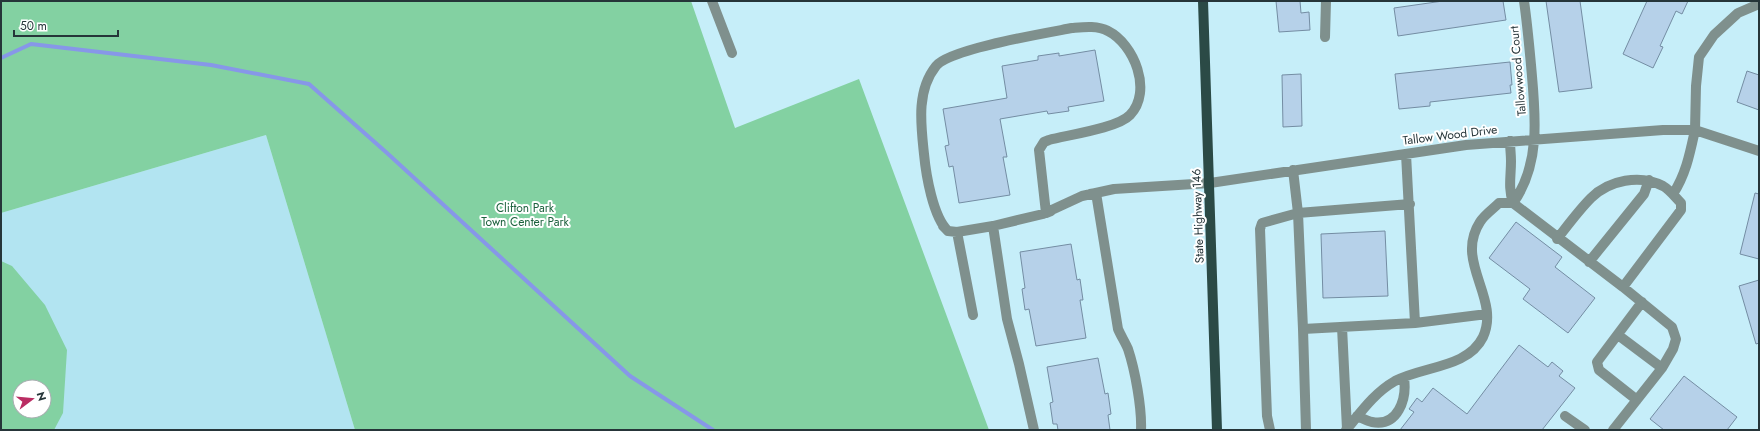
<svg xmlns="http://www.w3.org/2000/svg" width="1760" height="431" font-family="Jost,sans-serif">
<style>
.built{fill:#b2e4f1;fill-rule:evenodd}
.green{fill:#83d1a2;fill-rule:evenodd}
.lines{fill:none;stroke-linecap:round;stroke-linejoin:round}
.stream{stroke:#8797e8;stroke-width:4}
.building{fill:#b6d1e9;stroke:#748da3}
.minor{stroke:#7f908d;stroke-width:10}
.major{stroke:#2b4a46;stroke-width:10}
.labels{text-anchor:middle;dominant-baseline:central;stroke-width:4;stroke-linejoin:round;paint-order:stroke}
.street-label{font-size:12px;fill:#263539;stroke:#fff}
.park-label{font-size:12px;fill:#1d623e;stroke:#fff}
</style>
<rect width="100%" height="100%" fill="#c6eef9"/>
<path class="built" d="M 266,135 L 355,430 L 1,430 L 1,213 ZM 20,387 L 44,387 L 44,411 L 20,411 Z"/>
<path class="green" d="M 1,1 L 691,1 L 735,128 L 859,79 L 989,430 L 355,430 L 266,135 L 1,213 Z
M 1,261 L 12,266 L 45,305 L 67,350 L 63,413 L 54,430 L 1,430 ZM 20,387 L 44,387 L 44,411 L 20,411 Z"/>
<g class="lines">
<path class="stream" d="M 1,58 L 31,44 L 211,65 L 309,84 L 387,153 L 630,376 L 713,430"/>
</g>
<path class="building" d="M 1276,1 L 1300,1 L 1301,13 L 1309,12 L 1310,30 L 1279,32 Z
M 1443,1 L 1503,1 L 1506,20 L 1398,36 L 1394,8 Z
M 1546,1 L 1580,1 L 1592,88 L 1559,92 Z
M 1647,1 L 1688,1 L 1682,14 L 1676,11 L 1660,46 L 1663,47 L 1653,68 L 1623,54 Z
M 1095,50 L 1104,101 L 1068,107 L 1069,111 L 1048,114 L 1047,111 L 1000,119 L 1007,157 L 1003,157 L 1010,195 L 959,203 L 953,166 L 949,167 L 945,146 L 949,145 L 943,109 L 1007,98 L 1002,66 L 1038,60 L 1038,56 L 1059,53 L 1059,56 Z
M 1510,62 L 1512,85 L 1510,85 L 1511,93 L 1430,102 L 1430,106 L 1399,109 L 1395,74 Z
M 1747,71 L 1759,75 L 1759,110 L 1737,102 Z
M 1301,74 L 1302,126 L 1283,127 L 1282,75 Z
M 1755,193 L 1759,194 L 1759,259 L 1740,254 Z
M 1516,222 L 1562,257 L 1555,267 L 1595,298 L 1568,333 L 1523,299 L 1530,289 L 1489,258 Z
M 1385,231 L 1388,296 L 1323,298 L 1321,234 Z
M 1071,244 L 1077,280 L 1080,279 L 1083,300 L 1080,300 L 1086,338 L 1036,346 L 1029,309 L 1025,310 L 1022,289 L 1025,288 L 1020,252 Z
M 1759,280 L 1759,343 L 1756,344 L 1739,286 Z
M 1519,345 L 1548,367 L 1552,362 L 1563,371 L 1559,376 L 1575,388 L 1542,430 L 1400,430 L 1414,412 L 1409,409 L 1417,398 L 1422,402 L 1433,388 L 1467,414 Z
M 1098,358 L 1105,394 L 1108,393 L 1111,414 L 1108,415 L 1110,430 L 1058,430 L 1057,424 L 1053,424 L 1050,403 L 1053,402 L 1047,367 Z
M 1684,376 L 1737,417 L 1727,430 L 1664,430 L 1650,419 Z"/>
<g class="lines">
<path class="minor" d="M 712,1 L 732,53
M 1759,4 L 1738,13 L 1714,35 L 1699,57 L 1696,86 L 1695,130 L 1759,151
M 1325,37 L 1326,1
M 1510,141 C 1510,148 1511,154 1511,161 C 1511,177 1508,187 1513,203 L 1623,287 L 1672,327 L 1676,339 L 1673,349 L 1662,368 L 1613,430
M 1293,170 L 1298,213 L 1303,329 L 1415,323 L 1406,154
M 1090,194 L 1096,193 L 1118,329 C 1121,336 1125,342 1128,349 C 1135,370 1142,408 1141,430
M 1513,203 C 1542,163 1535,111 1531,65 C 1529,43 1527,22 1524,1
M 943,226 L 948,231 L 957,232 L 993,226 L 1043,214 L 1082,196 L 1114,189 L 1210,183 L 1466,145 L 1663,130 L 1695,130 C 1690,153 1686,174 1673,194
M 993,226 L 1007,319 L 1019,364 L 1034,430
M 1557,239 C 1568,225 1579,210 1591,198 C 1609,180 1640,174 1663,186 C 1670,190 1675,197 1681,203 L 1681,210 L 1623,287
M 1589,262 L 1644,194 L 1649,180
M 973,315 L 957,232 L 948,231 C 933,217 926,175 924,154 C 921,125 916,91 936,66 C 949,49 1046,33 1072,28 C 1083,27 1097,25 1108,31 C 1134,44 1153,91 1130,115 C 1118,128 1068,135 1049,140 L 1044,142 L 1039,150 L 1046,213 L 1051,211
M 1415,323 L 1487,314
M 1342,327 L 1347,429
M 1303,329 L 1306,430
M 1618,335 L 1662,368
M 1637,400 L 1599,370 L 1597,362 L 1642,302
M 1357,416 C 1362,418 1367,421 1372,422 C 1398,427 1407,399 1404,378
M 1565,416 L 1585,430
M 1270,430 L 1267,416 L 1260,229 L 1262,223 L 1298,213 L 1410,204
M 1346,430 C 1361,412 1374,393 1395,381 C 1423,366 1468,368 1483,337 C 1501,298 1454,262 1480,222 C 1484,215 1493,209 1499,203 L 1513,203"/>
<path class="major" d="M 1203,1 L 1217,430"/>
</g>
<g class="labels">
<g class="street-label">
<text transform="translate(1518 71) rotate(-95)">Tallowwood Court</text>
<text transform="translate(1450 135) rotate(-7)">Tallow Wood Drive</text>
<text transform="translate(1198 216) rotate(-92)">State Highway 146</text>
</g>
<g class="park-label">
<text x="525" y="208">Clifton Park<tspan x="525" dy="14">Town Center Park</tspan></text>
</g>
</g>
<rect width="1760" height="431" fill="none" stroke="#263539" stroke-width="4"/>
<g transform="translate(32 399) rotate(74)"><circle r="19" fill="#ffffff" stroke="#a8aeb0"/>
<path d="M0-3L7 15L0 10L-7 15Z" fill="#ba2d63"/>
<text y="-6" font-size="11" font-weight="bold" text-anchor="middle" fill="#263539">N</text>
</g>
<path d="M14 30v6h104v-6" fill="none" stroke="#263539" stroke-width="2"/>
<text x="20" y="30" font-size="12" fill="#263539" stroke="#ffffff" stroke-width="3" paint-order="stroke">50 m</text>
</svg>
